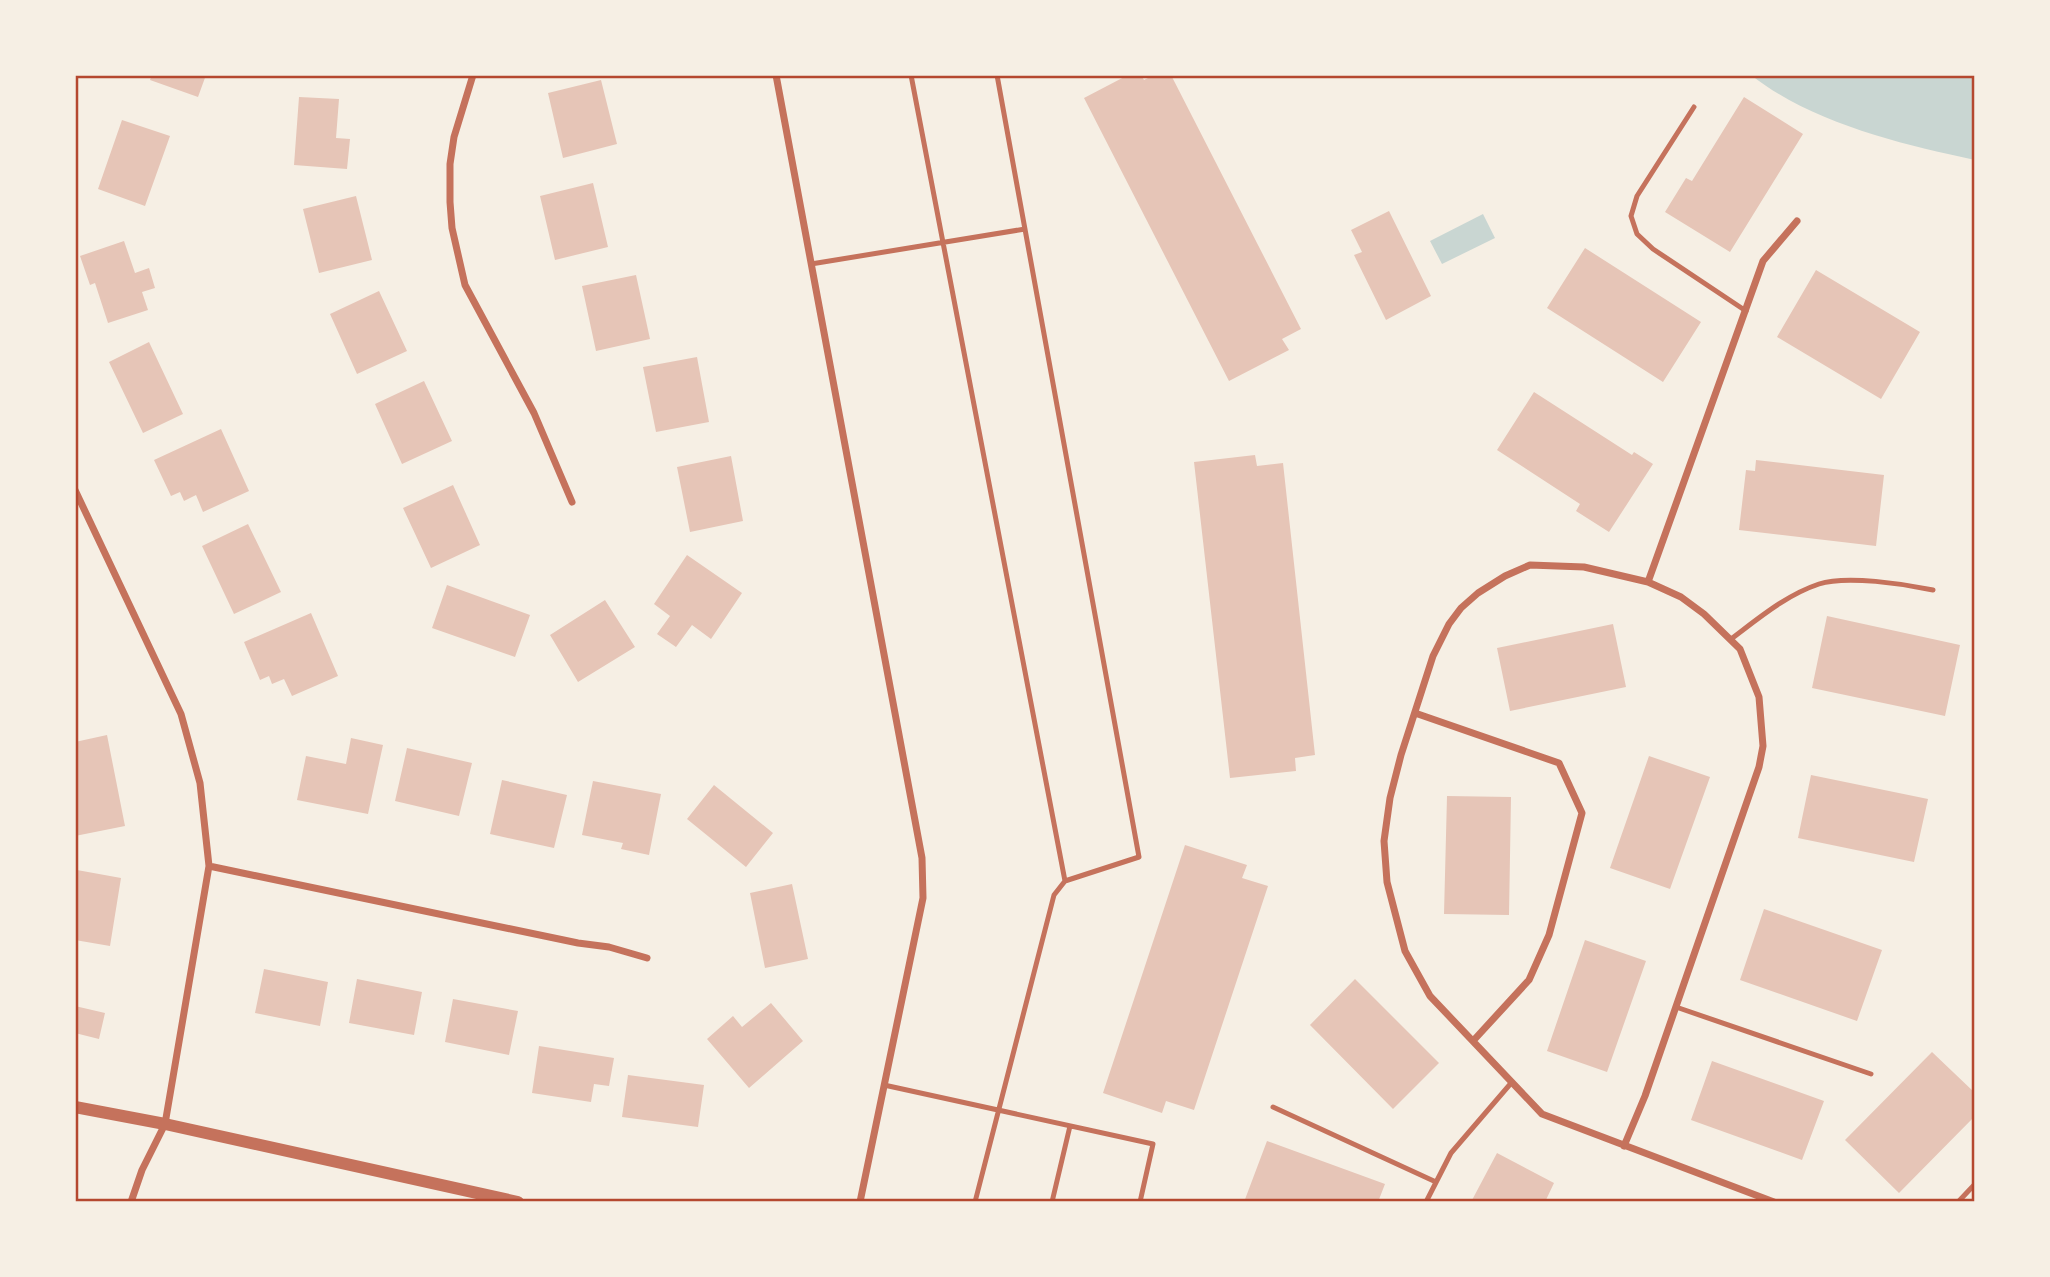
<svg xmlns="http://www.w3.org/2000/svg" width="2050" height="1277" font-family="Barlow,sans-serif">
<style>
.water{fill:#c9d6d2}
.building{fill:#e6c5b7}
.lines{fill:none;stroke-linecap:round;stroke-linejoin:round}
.service{stroke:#c5725c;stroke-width:5}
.minor{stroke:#c5725c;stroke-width:7}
.tertiary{stroke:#c5725c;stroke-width:12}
.neatline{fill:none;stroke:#b5482f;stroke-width:2.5}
</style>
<rect width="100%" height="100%" fill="#f6efe4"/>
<path class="water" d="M 1751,75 L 1975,75 L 1975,160 C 1900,144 1812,123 1751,75 Z
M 1483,214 L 1495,238 L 1442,264 L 1430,241 Z"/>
<path class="building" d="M 152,75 L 206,75 L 198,97 L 150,80 Z
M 1128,75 L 1141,75 L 1144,80 L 1154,75 L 1171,75 L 1301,329 L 1282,339 L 1289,350 L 1229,381 L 1084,98 Z
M 601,80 L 617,144 L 563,158 L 548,93 Z
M 299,97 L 339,99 L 336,138 L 350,139 L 347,169 L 294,165 Z
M 1744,97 L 1803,134 L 1730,252 L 1665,212 L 1686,178 L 1692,181 Z
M 122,120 L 170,136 L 145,206 L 98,189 Z
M 593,183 L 608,247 L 555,260 L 540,196 Z
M 356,196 L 372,260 L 319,273 L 303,209 Z
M 1389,211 L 1431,296 L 1386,320 L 1354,255 L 1362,252 L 1351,230 Z
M 124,241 L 135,273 L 149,268 L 155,288 L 142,292 L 148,310 L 108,323 L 95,283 L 90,285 L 80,256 Z
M 1585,248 L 1701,322 L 1663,382 L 1547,308 Z
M 1816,270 L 1920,332 L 1881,399 L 1777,337 Z
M 636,275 L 650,339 L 596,351 L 582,286 Z
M 379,291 L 407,351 L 357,374 L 330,314 Z
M 149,342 L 183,414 L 143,433 L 109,362 Z
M 697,357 L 709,422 L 656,432 L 643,367 Z
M 424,381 L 452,441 L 402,464 L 375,404 Z
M 1534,392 L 1632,455 L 1634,452 L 1653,464 L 1609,532 L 1576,511 L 1580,504 L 1497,450 Z
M 221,429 L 249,491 L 203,512 L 196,495 L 184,501 L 180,492 L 171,496 L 154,460 Z
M 1255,455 L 1257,466 L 1283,463 L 1315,755 L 1295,758 L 1296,771 L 1230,778 L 1194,462 Z
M 731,456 L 743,521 L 690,532 L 677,467 Z
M 1756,460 L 1884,475 L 1876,546 L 1739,530 L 1746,470 L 1755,471 Z
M 453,485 L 480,545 L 431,568 L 403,508 Z
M 248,524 L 281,592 L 234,614 L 202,546 Z
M 687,555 L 742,593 L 711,639 L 692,625 L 676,647 L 657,634 L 670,616 L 654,604 Z
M 447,585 L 530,615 L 515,657 L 432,628 Z
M 605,600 L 635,647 L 578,682 L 550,635 Z
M 311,613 L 338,676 L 292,696 L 284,679 L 272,684 L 269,676 L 260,680 L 244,642 Z
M 1827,616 L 1960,645 L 1945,716 L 1812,688 Z
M 1613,624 L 1626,687 L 1510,711 L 1497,648 Z
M 107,735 L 125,826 L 75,836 L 75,742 Z
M 351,738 L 383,745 L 368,814 L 297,800 L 306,756 L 346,764 Z
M 407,748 L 472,763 L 459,816 L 395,801 Z
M 1649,756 L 1710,777 L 1670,889 L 1610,868 Z
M 1811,775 L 1928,799 L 1914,862 L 1798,838 Z
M 502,780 L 567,795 L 554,848 L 490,834 Z
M 593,781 L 661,794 L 649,855 L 621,849 L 623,843 L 582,835 Z
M 714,785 L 773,833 L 746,867 L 687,819 Z
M 1447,796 L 1511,797 L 1509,915 L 1444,914 Z
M 1185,845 L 1247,865 L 1242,878 L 1268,886 L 1194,1110 L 1166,1101 L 1162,1113 L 1103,1093 Z
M 77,870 L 121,878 L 110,946 L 75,940 Z
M 792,884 L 808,959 L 765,968 L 750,893 Z
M 1764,909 L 1882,950 L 1857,1021 L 1740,980 Z
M 1585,940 L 1646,961 L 1607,1072 L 1547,1051 Z
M 264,969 L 328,982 L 320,1026 L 255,1013 Z
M 357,979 L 422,992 L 414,1035 L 349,1023 Z
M 1355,979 L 1439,1063 L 1393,1109 L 1310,1025 Z
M 453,999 L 518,1011 L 509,1055 L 445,1042 Z
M 771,1003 L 803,1041 L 749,1088 L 707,1039 L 733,1016 L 742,1027 Z
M 75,1006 L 105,1013 L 99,1039 L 75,1033 Z
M 539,1046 L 614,1058 L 609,1086 L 594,1084 L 591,1102 L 532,1093 Z
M 1932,1052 L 1975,1093 L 1975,1116 L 1899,1193 L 1845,1140 Z
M 1712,1061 L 1824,1101 L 1802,1160 L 1691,1120 Z
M 628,1075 L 704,1085 L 698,1127 L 622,1117 Z
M 1267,1141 L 1385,1184 L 1378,1202 L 1244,1202 Z
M 1497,1153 L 1554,1183 L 1545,1202 L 1471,1202 Z"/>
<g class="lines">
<path class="service" d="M 911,75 L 1065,881
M 1694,107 L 1637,196 L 1631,216 L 1637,234 L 1653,249 L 1746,311
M 811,264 L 1025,229
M 1731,639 C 1759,618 1786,595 1819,584 C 1846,575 1905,584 1933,590
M 1676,1007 L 1871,1074
M 884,1085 L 1153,1144 L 1140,1202
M 1273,1107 L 1436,1182
M 975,1202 L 1054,895 L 1065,881 L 1139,857 L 997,75
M 1052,1202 L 1070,1126
M 1426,1202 L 1451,1153 L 1512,1082
M 1958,1202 L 1975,1184"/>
<path class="minor" d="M 473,75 L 454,137 L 450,164 L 450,202 L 452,228 L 465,285 L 534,413 L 572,502
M 776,75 L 922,858 L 923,898 L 860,1202
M 75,490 L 181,714 L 200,783 L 209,866 L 165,1124 L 142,1170 L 131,1202
M 1648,582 L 1763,261 L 1797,221
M 1415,713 L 1559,763 L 1582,813 L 1549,935 L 1529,980 L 1473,1041
M 209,866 L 578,943 L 609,947 L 647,958
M 1624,1146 L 1645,1096 L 1759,767 L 1763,746 L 1759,697 L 1740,649 L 1704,614 L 1681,597 L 1648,582 L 1584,567 L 1530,565 L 1505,576 L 1478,593 L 1461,608 L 1449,624 L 1433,656 L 1401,755 L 1390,798 L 1384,841 L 1387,882 L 1405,951 L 1430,996 L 1542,1114 L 1774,1202"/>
<path class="tertiary" d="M 75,1107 L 165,1124 L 518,1202"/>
</g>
<rect width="2050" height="1277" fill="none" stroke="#f6efe4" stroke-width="154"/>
<rect x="77" y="77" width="1896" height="1123" class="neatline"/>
</svg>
